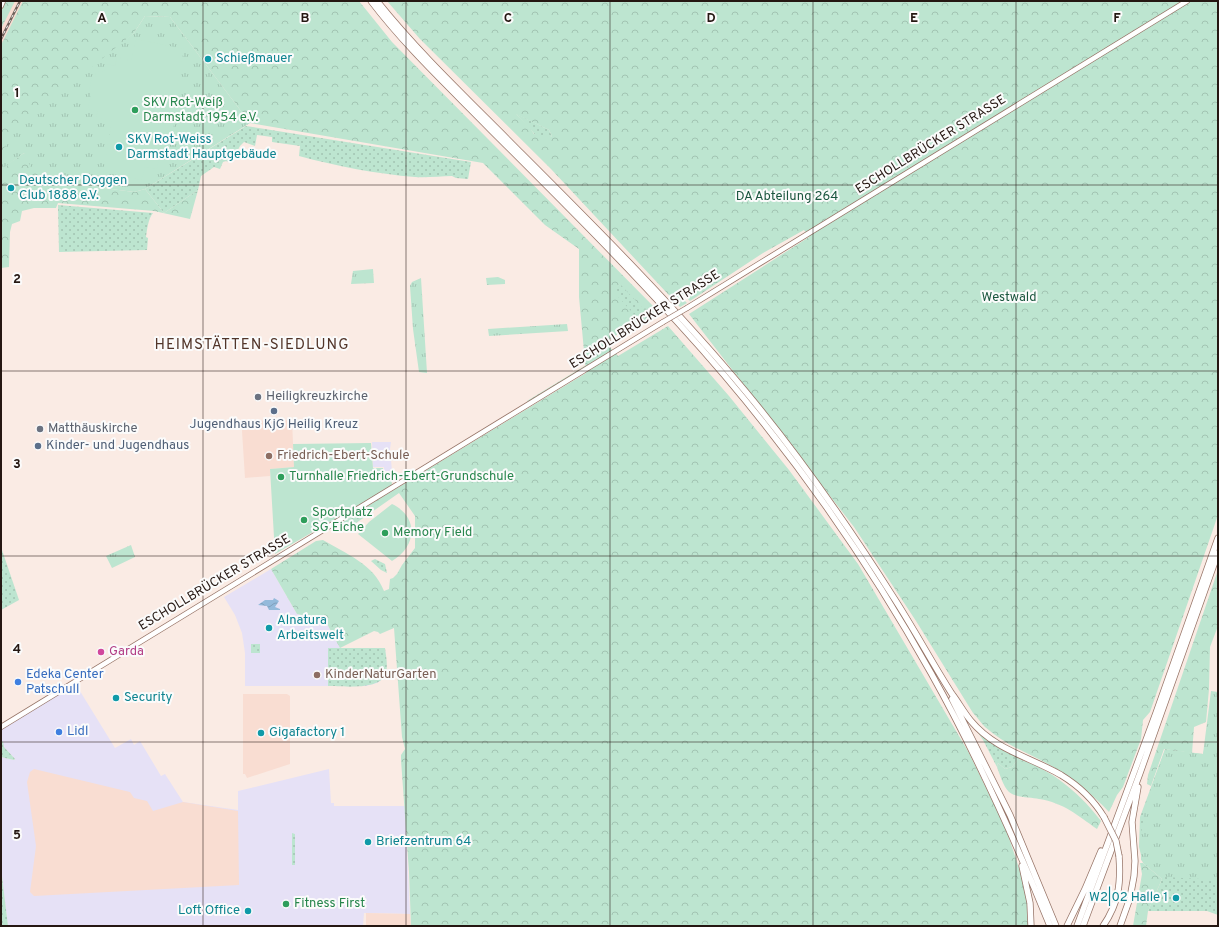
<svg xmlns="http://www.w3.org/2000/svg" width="1219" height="927" font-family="Overpass,sans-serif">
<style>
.commercial{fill:#e6e1f6}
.built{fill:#f9ddd2}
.grass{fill:url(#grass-dots)}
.forest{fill:url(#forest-crowns);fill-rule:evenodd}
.park{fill:url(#park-tufts)}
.pitch{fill:#bde5d0}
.water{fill:url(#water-waves)}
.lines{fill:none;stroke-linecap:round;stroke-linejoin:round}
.major-casing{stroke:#977568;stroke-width:6}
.highway-casing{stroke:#977568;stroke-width:7}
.major{stroke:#fff;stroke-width:4.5}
.highway{stroke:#fff;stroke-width:5.5}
.rail-casing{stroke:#6e605a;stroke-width:2.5}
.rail{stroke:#fbfbfb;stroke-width:1;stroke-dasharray:3;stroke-linecap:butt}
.major-bridge-casing{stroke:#977568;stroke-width:6;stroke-linecap:butt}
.highway-bridge-casing{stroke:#977568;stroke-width:7;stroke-linecap:butt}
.major-bridge{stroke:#fff;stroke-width:4.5}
.highway-bridge{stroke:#fff;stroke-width:5.5}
.grid{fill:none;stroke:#251712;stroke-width:1;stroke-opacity:0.55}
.culture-dot{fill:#0f9aa8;stroke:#fbfbfb;stroke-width:1.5}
.leisure-dot{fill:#2e9e5b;stroke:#fbfbfb;stroke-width:1.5}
.worship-dot{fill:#6b7280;stroke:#fbfbfb;stroke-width:1.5}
.service-dot{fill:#5c6f8a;stroke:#fbfbfb;stroke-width:1.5}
.education-dot{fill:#8d6e63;stroke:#fbfbfb;stroke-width:1.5}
.hotel-dot{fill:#d1479c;stroke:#fbfbfb;stroke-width:1.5}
.shop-dot{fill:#3f7fe0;stroke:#fbfbfb;stroke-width:1.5}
.labels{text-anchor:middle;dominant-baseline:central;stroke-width:4;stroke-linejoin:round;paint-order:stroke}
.culture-label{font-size:13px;fill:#0d838f;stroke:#fbfbfb;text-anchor:start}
.leisure-label{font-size:13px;fill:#27864d;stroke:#fbfbfb;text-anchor:start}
.street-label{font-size:13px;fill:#251712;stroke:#fbfbfb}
.park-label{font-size:13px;fill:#1a563e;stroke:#fbfbfb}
.worship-label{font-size:13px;fill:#5b616d;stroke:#fbfbfb;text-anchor:start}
.service-label{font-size:13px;fill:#4e5e75;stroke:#fbfbfb}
.education-label{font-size:13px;fill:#785e54;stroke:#fbfbfb;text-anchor:start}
.hotel-label{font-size:13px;fill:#b23c85;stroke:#fbfbfb;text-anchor:start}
.shop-label{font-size:13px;fill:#366cbe;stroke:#fbfbfb;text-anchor:start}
.quarter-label{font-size:15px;letter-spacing:1px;fill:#523529;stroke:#fbfbfb}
.grid-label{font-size:13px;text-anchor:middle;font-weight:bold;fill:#251712;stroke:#fbfbfb;stroke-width:4;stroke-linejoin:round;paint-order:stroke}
</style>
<defs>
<pattern id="grass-dots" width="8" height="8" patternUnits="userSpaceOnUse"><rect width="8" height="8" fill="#bde5d0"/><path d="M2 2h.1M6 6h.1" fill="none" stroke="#a2c4b2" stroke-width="1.8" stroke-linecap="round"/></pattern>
<pattern id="forest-crowns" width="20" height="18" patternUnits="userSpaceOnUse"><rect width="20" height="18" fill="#bde5d0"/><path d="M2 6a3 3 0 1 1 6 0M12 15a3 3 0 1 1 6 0" fill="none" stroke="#a2c4b2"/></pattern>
<pattern id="park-tufts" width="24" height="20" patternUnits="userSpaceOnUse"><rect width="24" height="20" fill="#bde5d0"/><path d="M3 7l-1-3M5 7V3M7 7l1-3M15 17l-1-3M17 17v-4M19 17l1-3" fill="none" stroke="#a2c4b2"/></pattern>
<pattern id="water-waves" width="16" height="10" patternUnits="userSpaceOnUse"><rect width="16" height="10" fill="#94badb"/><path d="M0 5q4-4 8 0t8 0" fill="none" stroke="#7f9fbb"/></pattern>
</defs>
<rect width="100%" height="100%" fill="#faebe4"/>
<path class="commercial" d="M 372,442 L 391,442 L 390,449 L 392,471 L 384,471 L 384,467 L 373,467 Z
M 271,569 L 297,614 L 325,620 L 340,648 L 385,648 L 386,673 L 381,680 L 377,683 L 366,686 L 245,686 L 245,653 L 242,633 L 235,615 L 224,597 Z
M 75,683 L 115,748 L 131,739 L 134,745 L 140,741 L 161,776 L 165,774 L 183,802 L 238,810 L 238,791 L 329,769 L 331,803 L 334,803 L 334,806 L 405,806 L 410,914 L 364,913 L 363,926 L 8,926 L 1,868 L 1,757 L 14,760 L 15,759 L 4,747 L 1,740 L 1,729 Z"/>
<path class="built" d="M 11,1 L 35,1 L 1,72 L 1,21 Z
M 292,420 L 294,467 L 270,469 L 270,476 L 245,478 L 242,431 L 243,423 L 248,421 Z
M 243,694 L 287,694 L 290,696 L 290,764 L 247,778 L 245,774 L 243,774 Z
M 34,769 L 130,792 L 134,798 L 147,801 L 153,811 L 183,802 L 238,811 L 239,885 L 34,896 L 30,892 L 36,846 L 27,782 L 30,772 Z
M 366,913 L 410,914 L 411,926 L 366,926 Z"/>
<path class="grass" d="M 515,113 L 549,130 L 552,136 L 542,142 Z
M 246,126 L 471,162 L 468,179 L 456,178 L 452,176 C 440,176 427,178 415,177 C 377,174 336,166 299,156 L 300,146 L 272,142 L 272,137 L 257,135 L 255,146 L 244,142 L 240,146 L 231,163 L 226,161 L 223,162 L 220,169 L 214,167 L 201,176 L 198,190 L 164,213 L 145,189 Z
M 58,205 L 153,213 C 148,219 147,230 146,237 L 148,238 L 147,250 L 59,252 Z
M 622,282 L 654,318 L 634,330 L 605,297 Z
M 591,362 L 592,363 L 528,402 L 527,401 Z
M 1,547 L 19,600 L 1,610 Z
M 375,559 L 385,564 L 387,573 L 381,570 L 371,561 Z
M 251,644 L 260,644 L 260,653 L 251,653 Z
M 328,648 L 385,648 C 386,656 388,665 386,673 C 381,691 342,686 328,686 Z
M 1218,692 L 1218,915 L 1207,911 L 1148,911 L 1162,879 L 1143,863 L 1139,847 L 1140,817 L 1165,749 L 1203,754 Z
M 974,727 L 995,745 L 1024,761 L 1018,759 L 1012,767 L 1005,769 L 998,763 L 997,767 L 983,740 Z
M 1,740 L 3,742 L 4,747 L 15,759 L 14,760 L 1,757 Z
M 292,833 L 295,834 L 295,865 L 292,865 Z
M 1,868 L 8,926 L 1,926 Z"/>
<path class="forest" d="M 6,1 L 15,1 L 1,29 L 1,12 Z
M 23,1 L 359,1 L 392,42 L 658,311 L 649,315 L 620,284 L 613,291 L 640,321 L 605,342 L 618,356 L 668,326 L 729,396 L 789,470 L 858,564 L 969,753 L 1006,829 L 1027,892 L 1029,926 L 411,926 L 409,872 L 401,760 L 401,755 L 405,749 L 402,737 L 394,628 L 380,634 L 378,632 L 374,631 L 340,648 L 325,620 L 297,614 L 271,569 L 316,541 L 323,540 C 346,554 374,564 384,591 L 389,589 L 390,579 L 393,578 L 397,574 L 402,565 L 415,548 L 415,516 L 399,493 L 349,528 L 338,524 L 586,373 L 579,297 L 579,249 L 545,225 L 483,163 L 250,123 L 170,17 L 145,16 L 134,33 L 1,153 L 1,45 Z
M 387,1 L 1218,1 L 1218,515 L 1150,712 L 1143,720 L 1141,739 L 1123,787 L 1117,795 L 1109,812 C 1094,796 1076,781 1057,769 C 1033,755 1006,746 985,727 C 981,723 977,717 973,713 L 916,621 L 854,527 L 689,314 L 809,237 L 804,230 L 763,253 L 690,301 L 684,295 L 681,297 L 687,303 L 680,307 L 551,169 L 420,39 ZM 516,114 L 549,130 L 552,136 L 550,137 L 534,134 L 529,127 Z
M 24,153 L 64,184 L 88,186 L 134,192 L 145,189 L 164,213 L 198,190 L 190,219 L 154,211 L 58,203 L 56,208 L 34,208 L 22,211 L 20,221 L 12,224 L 10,232 L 9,267 L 1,268 L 1,167 L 2,168 Z
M 1218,570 L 1218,626 L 1210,647 L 1209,689 L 1206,722 L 1194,727 L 1192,753 L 1164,749 L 1151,786 L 1147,784 L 1148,775 Z
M 1018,759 C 1050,768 1081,794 1101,821 L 1097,829 C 1077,815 1064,803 1039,799 C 1031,797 1016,798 1009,792 C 1003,786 1000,775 997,767 L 998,763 L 1005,769 L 1012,767 Z
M 1140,863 L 1143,863 L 1162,879 L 1148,911 L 1146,926 L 1133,926 L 1142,874 Z"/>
<path class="park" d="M 145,16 L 170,17 L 250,123 L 145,189 L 134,192 L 88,186 L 64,184 L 31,168 L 24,153 L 2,169 L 1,167 L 1,153 L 18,126 L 134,33 Z
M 373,269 L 374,283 L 351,284 L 353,271 Z
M 498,277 L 505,280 L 505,284 L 487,285 L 486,278 Z
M 421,278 L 427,373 L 419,372 L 413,329 L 410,286 L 412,282 Z
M 567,324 L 568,331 L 489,336 L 488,329 Z
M 131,545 L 135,557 L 112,568 L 106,556 Z
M 1211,691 L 1218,692 L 1218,880 L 1165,877 L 1152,870 L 1141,860 L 1141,834 L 1146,803 L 1165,750 L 1203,754 Z"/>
<path class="pitch" d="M 136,39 L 184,49 L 176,93 L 179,98 L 169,150 L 161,149 L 157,169 L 145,167 L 142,180 L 103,172 L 112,121 L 96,117 L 98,111 L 88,109 L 91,94 L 89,92 L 92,77 L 95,77 L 96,71 L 104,72 L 106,64 L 115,66 L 117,57 L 131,61 Z
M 371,443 L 373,468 L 383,468 L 383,472 L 391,472 L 392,486 L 275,554 L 270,469 L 294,467 L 293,444 Z
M 392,504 C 419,517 417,546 392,561 L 358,534 L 369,522 Z"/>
<path class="water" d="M 274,598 L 279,601 L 275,607 L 280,609 L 280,610 L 269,610 L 267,606 L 258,605 L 265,600 L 273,600 Z"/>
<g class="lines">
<g class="major-casing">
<path id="major" d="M 1,6 L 3,1
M 687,308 L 1187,1
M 1,727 L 663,322"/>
</g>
<g class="highway-casing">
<path id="highway" d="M 371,1 C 406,47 449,87 490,129 C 554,193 619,257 680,325 C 777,431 861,548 931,673 C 977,755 1015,840 1050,926
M 377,1 C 421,56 473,104 522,154 C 599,231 676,308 746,392 C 799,456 847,524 892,595 C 913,627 931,661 952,694 C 959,703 964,713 971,721 C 995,750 1030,757 1061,775 C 1079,786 1093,799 1104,817
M 952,699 L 1010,815 L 1056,926
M 1022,866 L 1030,903 L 1031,926
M 1067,926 L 1085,889 L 1101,851
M 1077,926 L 1156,713 L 1218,538
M 1083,926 L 1140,773 L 1218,553
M 1103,926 C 1119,903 1121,883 1119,856
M 1120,926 L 1130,898 L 1134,876 L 1135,861 L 1132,822 L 1138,787"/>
</g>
<use href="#major" class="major"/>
<use href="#highway" class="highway"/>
<g class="rail-casing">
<path id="rail" d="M 1,39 L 20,1"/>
</g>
<use href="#rail" class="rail"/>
<g class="major-bridge-casing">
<path id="major-bridge" d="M 663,322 L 687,308"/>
</g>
<g class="highway-bridge-casing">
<path id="highway-bridge" d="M 1104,817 L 1116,841 L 1119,856"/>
</g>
<use href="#major-bridge" class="major-bridge"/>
<use href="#highway-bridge" class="highway-bridge"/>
</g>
<path class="grid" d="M 203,1 L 203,926M 406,1 L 406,926M 610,1 L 610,926M 813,1 L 813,926M 1016,1 L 1016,926M 1,185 L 1218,185M 1,371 L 1218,371M 1,556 L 1218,556M 1,742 L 1218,742"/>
<g class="culture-dot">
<circle cx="208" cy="59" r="4"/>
<circle cx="119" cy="147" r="4"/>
<circle cx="11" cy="188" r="4"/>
<circle cx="269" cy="628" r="4"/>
<circle cx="116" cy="698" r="4"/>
<circle cx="261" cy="733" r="4"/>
<circle cx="368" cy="842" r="4"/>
<circle cx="1176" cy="898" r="4"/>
<circle cx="248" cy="911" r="4"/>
</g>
<g class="leisure-dot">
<circle cx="135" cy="110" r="4"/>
<circle cx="281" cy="477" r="4"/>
<circle cx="304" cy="520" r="4"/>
<circle cx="385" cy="533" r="4"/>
<circle cx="286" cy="904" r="4"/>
</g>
<g class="worship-dot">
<circle cx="258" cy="397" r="4"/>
<circle cx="40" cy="429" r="4"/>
</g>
<g class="service-dot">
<circle cx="274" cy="411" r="4"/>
<circle cx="38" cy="446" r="4"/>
</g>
<g class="education-dot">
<circle cx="269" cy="456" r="4"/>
<circle cx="317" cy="675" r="4"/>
</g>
<circle class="hotel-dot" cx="101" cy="652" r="4"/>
<g class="shop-dot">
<circle cx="18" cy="682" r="4"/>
<circle cx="59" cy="732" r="4"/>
</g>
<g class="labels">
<g class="culture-label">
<text x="216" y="59">Schießmauer</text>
<text x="127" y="140">SKV Rot-Weiss<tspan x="127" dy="15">Darmstadt Hauptgebäude</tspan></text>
<text x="19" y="181">Deutscher Doggen<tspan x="19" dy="15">Club 1888 e.V.</tspan></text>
<text x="277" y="621">Alnatura<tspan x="277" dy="15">Arbeitswelt</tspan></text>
<text x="124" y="698">Security</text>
<text x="269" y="733">Gigafactory 1</text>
<text x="376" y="842">Briefzentrum 64</text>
<text x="1168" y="898" text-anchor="end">W2|02 Halle 1</text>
<text x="240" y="911" text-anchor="end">Loft Office</text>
</g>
<g class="leisure-label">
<text x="143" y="103">SKV Rot-Weiß<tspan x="143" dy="15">Darmstadt 1954 e.V.</tspan></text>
<text x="289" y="477">Turnhalle Friedrich-Ebert-Grundschule</text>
<text x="312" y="513">Sportplatz<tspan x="312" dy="15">SG Eiche</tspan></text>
<text x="393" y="533">Memory Field</text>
<text x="294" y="904">Fitness First</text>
</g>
<g class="street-label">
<text transform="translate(931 145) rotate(-32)">ESCHOLLBRÜCKER STRASSE</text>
<text transform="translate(645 320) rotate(-32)">ESCHOLLBRÜCKER STRASSE</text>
<text transform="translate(215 583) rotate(-31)">ESCHOLLBRÜCKER STRASSE</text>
</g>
<g class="park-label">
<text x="787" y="197">DA Abteilung 264</text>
<text x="1009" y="298">Westwald</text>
</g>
<g class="worship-label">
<text x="266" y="397">Heiligkreuzkirche</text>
<text x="48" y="429">Matthäuskirche</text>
</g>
<g class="service-label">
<text x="274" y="425">Jugendhaus KjG Heilig Kreuz</text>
<text x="46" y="446" text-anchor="start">Kinder- und Jugendhaus</text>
</g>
<g class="education-label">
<text x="277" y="456">Friedrich-Ebert-Schule</text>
<text x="325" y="675">KinderNaturGarten</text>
</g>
<g class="hotel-label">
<text x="109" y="652">Garda</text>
</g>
<g class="shop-label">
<text x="26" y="675">Edeka Center<tspan x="26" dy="15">Patschull</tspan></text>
<text x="67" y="732">Lidl</text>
</g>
<g class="quarter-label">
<text x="252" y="345">HEIMSTÄTTEN-SIEDLUNG</text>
</g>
</g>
<g class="grid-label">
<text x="102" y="22">A</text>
<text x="305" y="22">B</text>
<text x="508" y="22">C</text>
<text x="711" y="22">D</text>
<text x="914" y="22">E</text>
<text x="1117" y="22">F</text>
<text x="17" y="97">1</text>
<text x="17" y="283">2</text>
<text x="17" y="468">3</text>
<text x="17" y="653">4</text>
<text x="17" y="839">5</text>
</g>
<rect width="1219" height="927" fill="none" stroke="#251712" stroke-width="4"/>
</svg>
